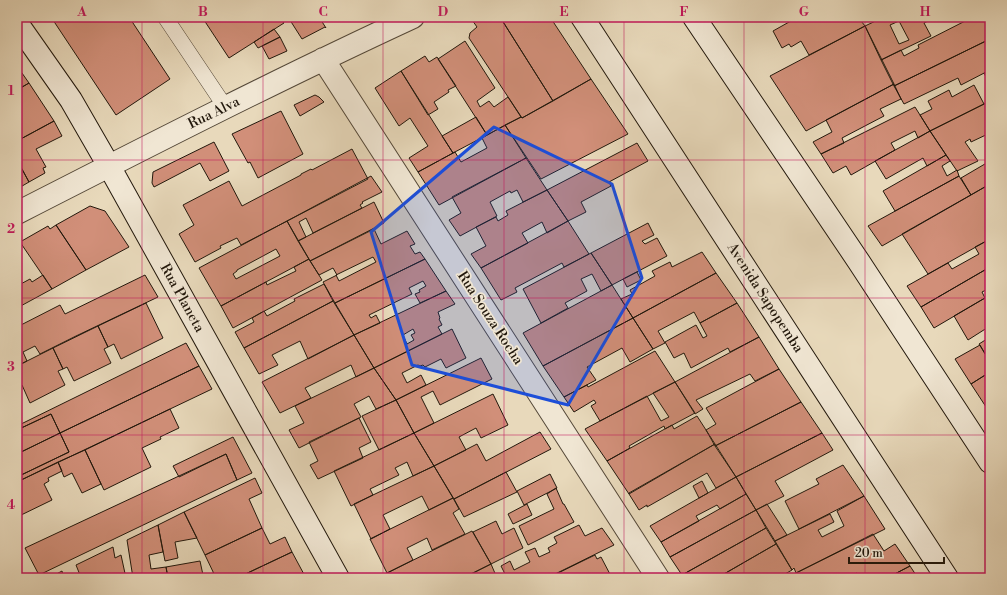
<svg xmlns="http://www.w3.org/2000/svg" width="1007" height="595" font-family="'Libre Bodoni',serif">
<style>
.building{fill:#d18f79;stroke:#22180c;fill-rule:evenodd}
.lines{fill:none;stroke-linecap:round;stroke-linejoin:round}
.lane-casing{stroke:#544838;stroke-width:16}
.street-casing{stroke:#544838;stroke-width:24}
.secondary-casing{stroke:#22180c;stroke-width:24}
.lane{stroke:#f0e6d3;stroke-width:15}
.street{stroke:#f0e6d3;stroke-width:22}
.secondary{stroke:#f0e6d3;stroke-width:22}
.marked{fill:#1d4ed8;fill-opacity:0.2;stroke:#1d4ed8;stroke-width:3;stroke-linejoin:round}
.grid{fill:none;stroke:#c2185b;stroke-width:1;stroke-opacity:0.55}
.labels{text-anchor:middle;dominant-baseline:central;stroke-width:3.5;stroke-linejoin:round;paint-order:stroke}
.street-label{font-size:14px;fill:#22180c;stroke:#f0e6d3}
.neatline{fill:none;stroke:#c2185b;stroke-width:1.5}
.grid-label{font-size:13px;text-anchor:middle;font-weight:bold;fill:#c2185b}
</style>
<rect width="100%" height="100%" fill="#e8d9bb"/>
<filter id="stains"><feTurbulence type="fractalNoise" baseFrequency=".005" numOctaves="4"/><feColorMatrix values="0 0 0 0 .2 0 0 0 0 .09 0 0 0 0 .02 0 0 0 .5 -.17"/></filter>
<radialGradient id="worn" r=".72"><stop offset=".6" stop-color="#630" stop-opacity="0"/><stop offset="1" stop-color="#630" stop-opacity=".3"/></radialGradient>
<path class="building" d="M 51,17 L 129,17 L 170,79 L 116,115 Z
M 202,17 L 280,17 L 284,23 L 229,58 Z
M 288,17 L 319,17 L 326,28 L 325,27 L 302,39 Z
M 470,17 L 500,17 L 553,101 L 522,118 L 469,38 L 470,33 L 477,27 Z
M 500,17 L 550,17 L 591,79 L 553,101 Z
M 798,17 L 858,17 L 865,26 L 809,55 L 801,41 L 791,47 L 789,44 L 782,48 L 773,31 Z
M 884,17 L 936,17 L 924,23 L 931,36 L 881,60 L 865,26 ZM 899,21 L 909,40 L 899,44 L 890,25 Z
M 973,17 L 983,17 L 990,29 L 990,39 L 894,86 L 881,60 L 901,50 L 904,56 L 919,48 L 918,45 Z
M 865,26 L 894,84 L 806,131 L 770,76 Z
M 274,29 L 280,37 L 258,48 L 254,42 Z
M 280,37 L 287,51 L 269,59 L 262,46 Z
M 990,39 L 990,70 L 961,85 L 958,78 L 904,104 L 894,86 Z
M 465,41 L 495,88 L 477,101 L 480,107 L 489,101 L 494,107 L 508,97 L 521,117 L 487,135 L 438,59 Z
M 425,56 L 429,62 L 437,57 L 456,86 L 448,90 L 449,92 L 434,102 L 438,109 L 428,115 L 401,71 Z
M 17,66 L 29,83 L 17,90 Z
M 990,70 L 990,85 L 984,73 Z
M 401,71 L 453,153 L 418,172 L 409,158 L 428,146 L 410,118 L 399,126 L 375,88 Z
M 591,79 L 628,134 L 541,179 L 505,125 L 521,117 L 522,118 Z
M 29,83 L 54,121 L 17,141 L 17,90 Z
M 894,84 L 901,99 L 880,109 L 884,116 L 842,138 L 844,143 L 821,154 L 813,142 L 832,132 L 826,120 Z
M 974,85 L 984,104 L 930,131 L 920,115 L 932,109 L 928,101 L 949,90 L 952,97 Z
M 315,95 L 319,97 L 324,102 L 300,116 L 294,105 Z
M 990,101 L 990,133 L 971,142 L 970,139 L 965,142 L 978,161 L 957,171 L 930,131 Z
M 915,107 L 930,131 L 918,138 L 915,131 L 891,143 L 895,150 L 851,175 L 846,166 L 833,173 L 821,154 Z
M 281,111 L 303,154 L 258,178 L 250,162 L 248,163 L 232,134 Z
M 476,117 L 487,135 L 453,153 L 442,136 Z
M 54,121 L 62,136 L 36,149 L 46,167 L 43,168 L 45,173 L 29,182 L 17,160 L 17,141 Z
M 505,125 L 526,158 L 439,205 L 418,172 L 455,152 L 461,162 L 487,148 L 482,138 Z
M 930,131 L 946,155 L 927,166 L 923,158 L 886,179 L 875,161 Z
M 214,142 L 229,171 L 210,181 L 200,163 L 154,187 L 152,183 L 153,172 Z
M 637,143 L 648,161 L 609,182 L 611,186 L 581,202 L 586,212 L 568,221 L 547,190 Z
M 352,149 L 368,179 L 241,245 L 237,238 L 220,246 L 221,248 L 195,262 L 179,234 L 194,225 L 183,205 L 229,181 L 242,206 L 301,175 L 301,174 L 311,169 L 312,170 Z
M 946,155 L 950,161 L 942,166 L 947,176 L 957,170 L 959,176 L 895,211 L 883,191 Z
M 526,158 L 547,190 L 523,202 L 517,190 L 511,193 L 510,191 L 490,202 L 497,216 L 460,236 L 449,220 L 461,213 L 452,197 Z
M 17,160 L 29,182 L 17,189 Z
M 990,161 L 990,184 L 971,195 L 961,178 Z
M 371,176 L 382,192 L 362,202 L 363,203 L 360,205 L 362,208 L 313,233 L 306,218 L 299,222 L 306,237 L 298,241 L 287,221 Z
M 959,176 L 971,195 L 882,246 L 868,226 Z
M 990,184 L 990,239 L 928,274 L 902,234 Z
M 547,190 L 568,221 L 547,233 L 542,222 L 522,233 L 528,243 L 481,268 L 471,254 L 486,246 L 476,227 L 496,217 L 498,221 L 508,215 L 506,211 Z
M 374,202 L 384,223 L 310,261 L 298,241 Z
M 90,206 L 105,211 L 129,247 L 86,270 L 56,225 Z
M 287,221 L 309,259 L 221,306 L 199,268 ZM 276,249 L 280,256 L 236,279 L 233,274 L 237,271 L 237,270 Z
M 568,221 L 589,254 L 564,267 L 562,263 L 515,288 L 517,292 L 501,300 L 481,268 Z
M 648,223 L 654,235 L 642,241 L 645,244 L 657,238 L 667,256 L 612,285 L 591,253 Z
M 56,225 L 86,270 L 52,289 L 20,242 L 48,226 L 50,229 Z
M 374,229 L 381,244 L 407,231 L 415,244 L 410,246 L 415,254 L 420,252 L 425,259 L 335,303 L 323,282 L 337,275 L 333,268 L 319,275 L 310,261 ZM 373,257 L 376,262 L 339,281 L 336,275 Z
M 990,239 L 990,267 L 921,307 L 907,286 L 948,263 L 952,269 L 979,254 L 975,247 Z
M 702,252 L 716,273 L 633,318 L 621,299 L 632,294 L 630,290 L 655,276 L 652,271 L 670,262 L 672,267 Z
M 591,253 L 612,285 L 601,291 L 592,274 L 581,279 L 587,291 L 565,303 L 568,308 L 541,323 L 523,289 Z
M 309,259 L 322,280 L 233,328 L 221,306 L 266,282 L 267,285 L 296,271 L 294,267 Z
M 425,259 L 446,291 L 420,303 L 415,294 L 420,292 L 419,290 L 426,286 L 423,281 L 409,288 L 412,294 L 369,315 L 371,318 L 376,315 L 380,323 L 354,335 L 335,303 Z
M 990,267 L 990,288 L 982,292 L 985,298 L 934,328 L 921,307 Z
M 637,272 L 641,280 L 627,287 L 623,279 Z
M 716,273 L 737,303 L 700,323 L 694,312 L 658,331 L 665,343 L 653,349 L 633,318 Z
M 43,275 L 52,289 L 17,308 L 17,286 L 30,279 L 32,282 Z
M 145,275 L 158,297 L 76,336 L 40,354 L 35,346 L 23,352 L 27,361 L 17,366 L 17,327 L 60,305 L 65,314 Z
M 324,284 L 333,301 L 244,348 L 235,332 L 254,322 L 252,318 L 264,311 L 267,316 L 295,301 L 294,299 Z
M 612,285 L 633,318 L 543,366 L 523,333 Z
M 446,291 L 455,304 L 438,312 L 440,318 L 439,319 L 442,325 L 438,327 L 442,334 L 374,368 L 354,335 ZM 413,329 L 415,333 L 411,335 L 414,340 L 407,344 L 403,335 Z
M 990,295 L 990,326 L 968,340 L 954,316 Z
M 333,301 L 354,335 L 308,359 L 300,341 L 272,355 L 278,365 L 259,374 L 244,348 Z
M 146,303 L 163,338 L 121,359 L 114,344 L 108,347 L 98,326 Z
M 737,303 L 759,337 L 730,352 L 728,348 L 691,368 L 684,353 L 674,358 L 665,342 L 696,325 L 703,338 L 707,336 L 700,323 Z
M 633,318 L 653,349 L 630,362 L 622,348 L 587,367 L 596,380 L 564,397 L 543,366 Z
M 98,326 L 108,347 L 104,349 L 111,363 L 74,381 L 67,367 L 63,369 L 53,348 Z
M 452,329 L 466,358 L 446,368 L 441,359 L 425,367 L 423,365 L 420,366 L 418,365 L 402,373 L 407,383 L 421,375 L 426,385 L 396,400 L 374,368 Z
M 354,335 L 374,368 L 356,377 L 351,365 L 305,388 L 311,398 L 280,413 L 262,382 Z
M 759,337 L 779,369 L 755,381 L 750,374 L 696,400 L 703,409 L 695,414 L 675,382 Z
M 990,337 L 990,362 L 979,344 Z
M 186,343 L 199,366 L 60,433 L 51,414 L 17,430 L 17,426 Z
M 980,345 L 990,362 L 990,372 L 971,384 L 955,359 Z
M 53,348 L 63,369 L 58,371 L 65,385 L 30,403 L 22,385 L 17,387 L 17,366 Z
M 655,351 L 675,382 L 600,421 L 591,406 L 596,403 L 594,400 L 574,412 L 564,397 L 587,385 L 588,387 Z
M 481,358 L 492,379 L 440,405 L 433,391 L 421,397 L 434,423 L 414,433 L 396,400 Z
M 199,366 L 212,389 L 17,482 L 17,477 L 69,452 L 60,433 Z
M 374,368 L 396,400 L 376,409 L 369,396 L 354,404 L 361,417 L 299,448 L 289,430 L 304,423 L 295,406 Z
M 779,369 L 801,402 L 715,446 L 706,430 L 716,424 L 706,408 Z
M 990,372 L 990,413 L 971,384 Z
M 675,382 L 695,413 L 665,429 L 664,426 L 629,446 L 630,448 L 607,461 L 585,429 L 647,396 L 661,421 L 669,417 L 653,393 Z
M 493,394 L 508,425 L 481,438 L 476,428 L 459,437 L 466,450 L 434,466 L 414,433 Z
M 396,400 L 414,433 L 379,450 L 362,416 Z
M 801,402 L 822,433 L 736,477 L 715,446 Z
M 170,409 L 179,428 L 160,437 L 161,439 L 142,448 L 151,467 L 104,490 L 85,450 Z
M 51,414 L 60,433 L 17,454 L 17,430 Z
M 697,416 L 715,444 L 629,494 L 607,461 L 672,425 L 674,429 Z
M 359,418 L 371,442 L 359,448 L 363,458 L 318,479 L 310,465 L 318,461 L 309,442 Z
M 540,432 L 551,449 L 454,499 L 434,466 L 477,444 L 486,461 Z
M 60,433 L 69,452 L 17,477 L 17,454 Z
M 414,433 L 434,466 L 413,476 L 407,462 L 395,468 L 399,475 L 370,489 L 373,495 L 351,506 L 334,471 Z
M 822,433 L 833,450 L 775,481 L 784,496 L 756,510 L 736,477 Z
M 233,437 L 252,473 L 237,480 L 226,454 L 179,477 L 173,466 Z
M 715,444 L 736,477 L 716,488 L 707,473 L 647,507 L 647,505 L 639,510 L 629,494 L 629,493 Z
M 85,450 L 101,484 L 82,493 L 72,473 L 64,477 L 58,462 Z
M 226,454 L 237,480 L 39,575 L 25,548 Z
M 58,462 L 62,471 L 48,478 L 49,481 L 44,484 L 52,500 L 17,517 L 20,523 L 17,524 L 17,491 L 21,489 L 17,482 Z
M 843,465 L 864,496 L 799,529 L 785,501 L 819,484 L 816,479 Z
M 434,466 L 453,498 L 429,510 L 422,496 L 383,515 L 390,529 L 371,539 L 354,504 Z
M 506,472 L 517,492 L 464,517 L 454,499 Z
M 550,474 L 557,488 L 524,505 L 517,491 Z
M 736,477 L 746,494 L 720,509 L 717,505 L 696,516 L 699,521 L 661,542 L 650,526 Z
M 255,478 L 262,493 L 249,499 L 262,528 L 205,555 L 184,512 Z
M 702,481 L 708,493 L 699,498 L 693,486 Z
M 556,488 L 563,504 L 564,504 L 574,522 L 528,545 L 519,526 L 554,509 L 547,494 Z
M 746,494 L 756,510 L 670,557 L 661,542 Z
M 864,496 L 885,529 L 796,573 L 794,568 L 792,570 L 775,541 L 830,514 L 834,522 L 818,530 L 822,537 L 844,526 L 837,511 Z
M 453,498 L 459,509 L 453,513 L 465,534 L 432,550 L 427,538 L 407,548 L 413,560 L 387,573 L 370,539 Z
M 527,504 L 532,515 L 513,524 L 508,514 Z
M 767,504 L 787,535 L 775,541 L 756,510 Z
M 756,510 L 766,528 L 682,575 L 670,557 Z
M 184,512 L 197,538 L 175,542 L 178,558 L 165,561 L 158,525 Z
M 496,521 L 502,534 L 514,528 L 523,548 L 491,564 L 473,532 Z
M 158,525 L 163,552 L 149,555 L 151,569 L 166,567 L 168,578 L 133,578 L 127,540 Z
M 579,525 L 585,536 L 602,528 L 614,545 L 547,578 L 497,578 L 505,574 L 501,566 L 510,561 L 514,570 L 530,562 L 525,552 L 535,548 L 539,557 L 550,552 L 548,548 L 557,543 L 554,537 Z
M 262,528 L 270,544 L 285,537 L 292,552 L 237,578 L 216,578 L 205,555 Z
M 766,528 L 776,544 L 717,578 L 684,578 L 682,575 Z
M 472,531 L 491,564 L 463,578 L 377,578 Z
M 873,534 L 884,551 L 895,544 L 910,566 L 887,578 L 882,578 L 879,574 L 873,578 L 860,578 L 857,573 L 849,578 L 800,578 L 796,573 Z
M 776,544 L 792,570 L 778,578 L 717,578 Z
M 113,547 L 115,558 L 121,555 L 126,578 L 73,578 L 80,575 L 76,565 Z
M 292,552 L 306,578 L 237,578 Z
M 595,555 L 597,559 L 601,557 L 612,578 L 555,578 L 554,575 Z
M 200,561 L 203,575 L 214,573 L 216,578 L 168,578 L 166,567 Z
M 491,564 L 497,578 L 463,578 Z
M 910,566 L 918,578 L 887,578 Z
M 62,571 L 64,578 L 49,578 Z"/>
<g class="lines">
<g class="lane-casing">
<path id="lane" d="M 165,17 L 226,108"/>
</g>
<g class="street-casing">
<path id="street" d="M 323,59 L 658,578
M 17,213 C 148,146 279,79 413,17"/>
</g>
<g class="secondary-casing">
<path id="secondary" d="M 582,17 L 947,578
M 694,17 L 859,262 L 990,462
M 17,23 L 71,100 L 109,166 L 338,578"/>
</g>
<use href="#lane" class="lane"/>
<use href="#street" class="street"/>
<use href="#secondary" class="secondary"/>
</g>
<path class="marked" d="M 494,127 L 612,184 L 642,278 L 568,405 L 412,365 L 371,232 Z"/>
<path class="grid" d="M 142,17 L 142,578M 263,17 L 263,578M 383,17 L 383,578M 504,17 L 504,578M 624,17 L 624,578M 744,17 L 744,578M 865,17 L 865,578M 17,160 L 990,160M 17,298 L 990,298M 17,435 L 990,435"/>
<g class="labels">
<g class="street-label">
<text transform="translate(214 113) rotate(-26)">Rua Alva</text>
<text transform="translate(182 298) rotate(61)">Rua Planeta</text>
<text transform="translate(765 298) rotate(57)">Avenida Sapopemba</text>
<text transform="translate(490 318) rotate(57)">Rua Souza Rocha</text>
</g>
</g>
<rect width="1007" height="595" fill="none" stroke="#e8d9bb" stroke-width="44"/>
<path d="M849 557v6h95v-6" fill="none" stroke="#22180c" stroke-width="2"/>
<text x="855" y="557" font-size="12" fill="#22180c" stroke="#f0e6d3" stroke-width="3" paint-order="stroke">20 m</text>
<rect x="22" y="22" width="963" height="551" class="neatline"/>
<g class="grid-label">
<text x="82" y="16">A</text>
<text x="203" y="16">B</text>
<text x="323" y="16">C</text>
<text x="443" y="16">D</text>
<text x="564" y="16">E</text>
<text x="684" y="16">F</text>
<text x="804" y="16">G</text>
<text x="925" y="16">H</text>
<text x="11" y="95">1</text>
<text x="11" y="233">2</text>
<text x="11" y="371">3</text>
<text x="11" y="509">4</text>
</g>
<rect width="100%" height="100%" filter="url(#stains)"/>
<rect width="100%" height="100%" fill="url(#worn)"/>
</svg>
